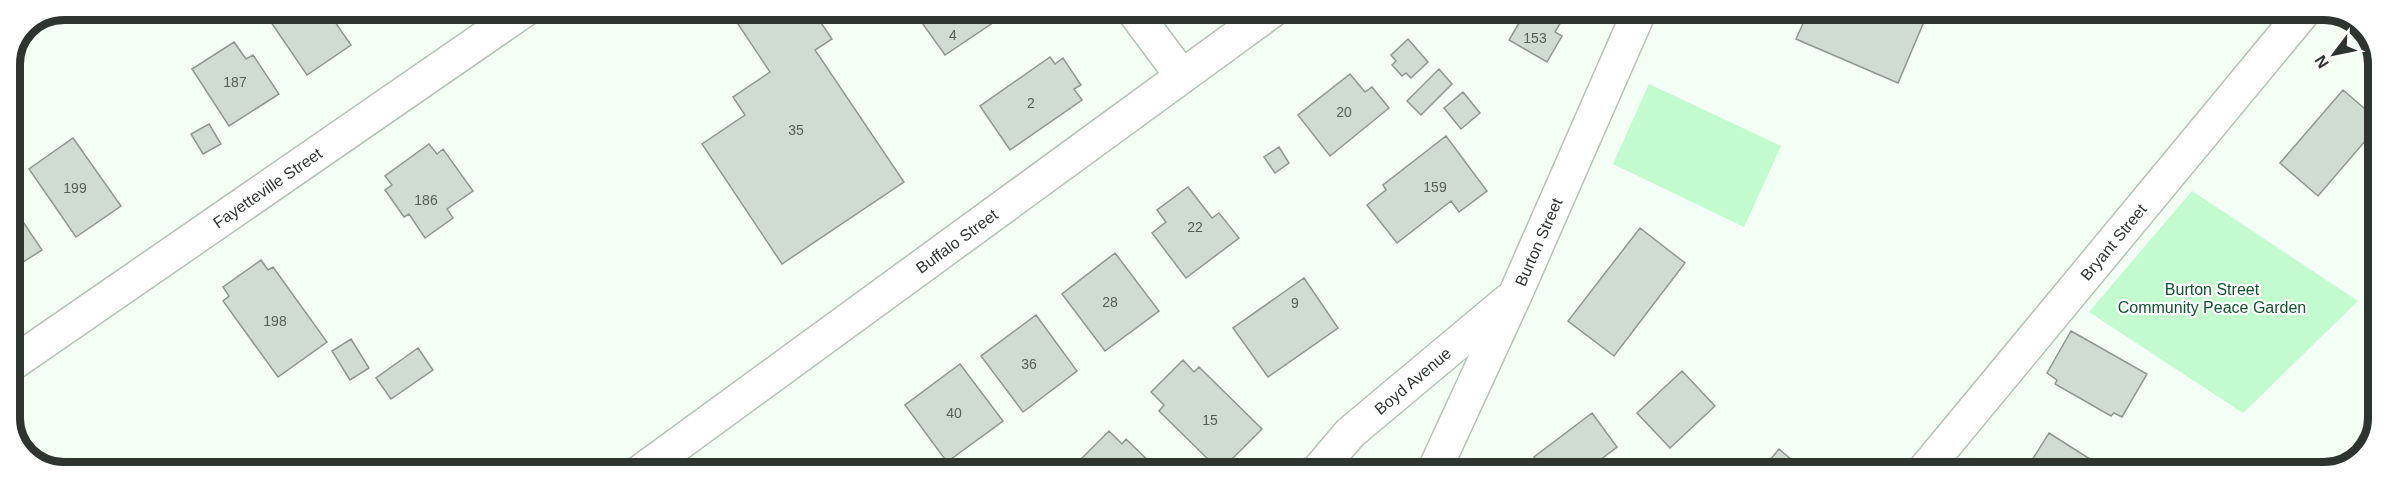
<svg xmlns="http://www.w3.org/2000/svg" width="2388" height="482" font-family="Helvetica,sans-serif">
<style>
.green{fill:#c2fbce}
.building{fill:#cedcd1;stroke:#8c998e;stroke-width:1.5}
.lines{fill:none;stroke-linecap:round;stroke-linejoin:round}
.minor-casing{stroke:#b4c2b7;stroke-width:36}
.minor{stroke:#fff;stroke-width:33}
.labels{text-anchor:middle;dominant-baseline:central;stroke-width:4.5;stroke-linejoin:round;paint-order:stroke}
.number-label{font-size:14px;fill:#565e58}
.street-label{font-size:16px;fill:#2e342f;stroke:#fff}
.park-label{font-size:16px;fill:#0e5529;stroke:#fff}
.rim{fill:none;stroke:#2e342f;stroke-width:8}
</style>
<rect width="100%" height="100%" fill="#f3fef5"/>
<path class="green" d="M 1649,84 L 1781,146 L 1744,227 L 1613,164 Z
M 2192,191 L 2358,301 L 2243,413 L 2089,312 Z"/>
<path class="building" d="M 226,9 L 247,9 L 250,13 L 235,23 Z
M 262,9 L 326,9 L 351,45 L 307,75 Z
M 384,9 L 411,9 L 393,21 Z
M 728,9 L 812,9 L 832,39 L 815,50 L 904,182 L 782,264 L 702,144 L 745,115 L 733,97 L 770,72 Z
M 920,9 L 998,9 L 1003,16 L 945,55 L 915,13 Z
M 1496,10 L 1568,10 L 1555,32 L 1562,36 L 1547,62 L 1509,40 L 1519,23 Z
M 1809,10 L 1929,10 L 1898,83 L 1796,39 Z
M 1408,39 L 1428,62 L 1411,78 L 1406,73 L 1402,76 L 1392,65 L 1396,61 L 1391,55 Z
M 234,42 L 246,59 L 253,55 L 279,94 L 229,126 L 192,69 Z
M 1050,57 L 1055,64 L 1063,58 L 1081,85 L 1074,89 L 1082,100 L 1010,150 L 980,106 Z
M 1439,69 L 1452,84 L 1421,115 L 1407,101 Z
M 1350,74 L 1365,92 L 1372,87 L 1389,108 L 1330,156 L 1298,115 Z
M 2343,90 L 2378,120 L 2378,126 L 2318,196 L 2280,163 Z
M 1463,92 L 1480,113 L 1461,129 L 1444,108 Z
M 209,124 L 221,144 L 203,154 L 191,134 Z
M 1446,136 L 1487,191 L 1459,212 L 1451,201 L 1397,243 L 1367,205 L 1386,190 L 1383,185 Z
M 73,138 L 121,206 L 76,237 L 29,169 Z
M 429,144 L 437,154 L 443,149 L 473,191 L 447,209 L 453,218 L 425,238 L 409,214 L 404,217 L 385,190 L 392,185 L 385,176 Z
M 1279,147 L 1289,163 L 1275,173 L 1264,157 Z
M 1188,187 L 1212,218 L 1219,213 L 1239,238 L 1186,278 L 1152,233 L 1166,222 L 1157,210 Z
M 11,204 L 42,250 L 9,271 L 9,205 Z
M 1640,228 L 1685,263 L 1614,356 L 1568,321 Z
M 1115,253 L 1159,311 L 1105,351 L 1062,294 Z
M 261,260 L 268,270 L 273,267 L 327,342 L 278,377 L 223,301 L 229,296 L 223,287 Z
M 1304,278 L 1338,328 L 1268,377 L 1233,328 Z
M 1036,315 L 1077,371 L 1023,412 L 981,356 Z
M 2071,331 L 2147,374 L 2122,417 L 2114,413 L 2111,416 L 2055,384 L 2057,380 L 2047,373 Z
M 351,339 L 369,368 L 350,380 L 332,351 Z
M 418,348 L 433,370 L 391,399 L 376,378 Z
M 1183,360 L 1194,372 L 1199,367 L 1262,429 L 1220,471 L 1159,411 L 1164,405 L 1151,392 Z
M 960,364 L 1003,421 L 947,462 L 905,405 Z
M 1682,371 L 1715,406 L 1670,448 L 1637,413 Z
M 2375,412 L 2378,413 L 2378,429 L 2360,460 L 2346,465 L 2343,463 Z
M 1592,413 L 1617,447 L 1583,473 L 1545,473 L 1534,457 Z
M 1109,431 L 1122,444 L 1126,439 L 1160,472 L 1084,472 L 1076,464 Z
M 2049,433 L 2112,473 L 2024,473 Z
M 1779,449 L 1807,473 L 1759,473 Z
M 2239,461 L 2257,473 L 2232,473 Z"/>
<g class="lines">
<g class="minor-casing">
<g id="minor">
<path d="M 1132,9 L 1182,76"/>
<path id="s1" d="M 9,366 L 526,9"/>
<path id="s2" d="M 640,472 L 1273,10"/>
<path id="s3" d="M 1316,473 L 1350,433 L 1509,300"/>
<path id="s4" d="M 1433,473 L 1515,295 L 1640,10"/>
<path id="s5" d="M 1922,473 L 2305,10"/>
</g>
</g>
<use href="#minor" class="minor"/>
</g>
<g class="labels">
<g class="number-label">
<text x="953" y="35">4</text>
<text x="1535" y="38">153</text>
<text x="235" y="82">187</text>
<text x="1031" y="103">2</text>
<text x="1344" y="112">20</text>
<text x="796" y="130">35</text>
<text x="1435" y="187">159</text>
<text x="75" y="188">199</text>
<text x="426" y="200">186</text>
<text x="1195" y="227">22</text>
<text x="1110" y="302">28</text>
<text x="1295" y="303">9</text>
<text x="275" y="321">198</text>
<text x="1029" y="364">36</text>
<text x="954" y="413">40</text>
<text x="1210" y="420">15</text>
</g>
<g class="street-label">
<text stroke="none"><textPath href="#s1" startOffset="314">Fayetteville Street</textPath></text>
<text stroke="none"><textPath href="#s2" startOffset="392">Buffalo Street</textPath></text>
<text stroke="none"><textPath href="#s5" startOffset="300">Bryant Street</textPath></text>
<text stroke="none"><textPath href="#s4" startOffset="254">Burton Street</textPath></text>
<text stroke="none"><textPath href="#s3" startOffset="134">Boyd Avenue</textPath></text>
</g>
<g class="park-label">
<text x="2212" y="289">Burton Street<tspan x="2212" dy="18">Community Peace Garden</tspan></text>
</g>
</g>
<path d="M0 0H2388V482H0ZM64 20H2324A44 44 0 0 1 2368 64V418A44 44 0 0 1 2324 462H64A44 44 0 0 1 20 418V64A44 44 0 0 1 64 20Z" fill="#fff" fill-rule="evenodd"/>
<path class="rim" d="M64 20H2324A44 44 0 0 1 2368 64V418A44 44 0 0 1 2324 462H64A44 44 0 0 1 20 418V64A44 44 0 0 1 64 20Z"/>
<g transform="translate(2334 54) rotate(238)" stroke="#ffffff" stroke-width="4.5" paint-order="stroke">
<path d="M0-4.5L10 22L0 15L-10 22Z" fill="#2e342f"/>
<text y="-9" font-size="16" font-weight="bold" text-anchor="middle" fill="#2e342f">N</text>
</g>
</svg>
